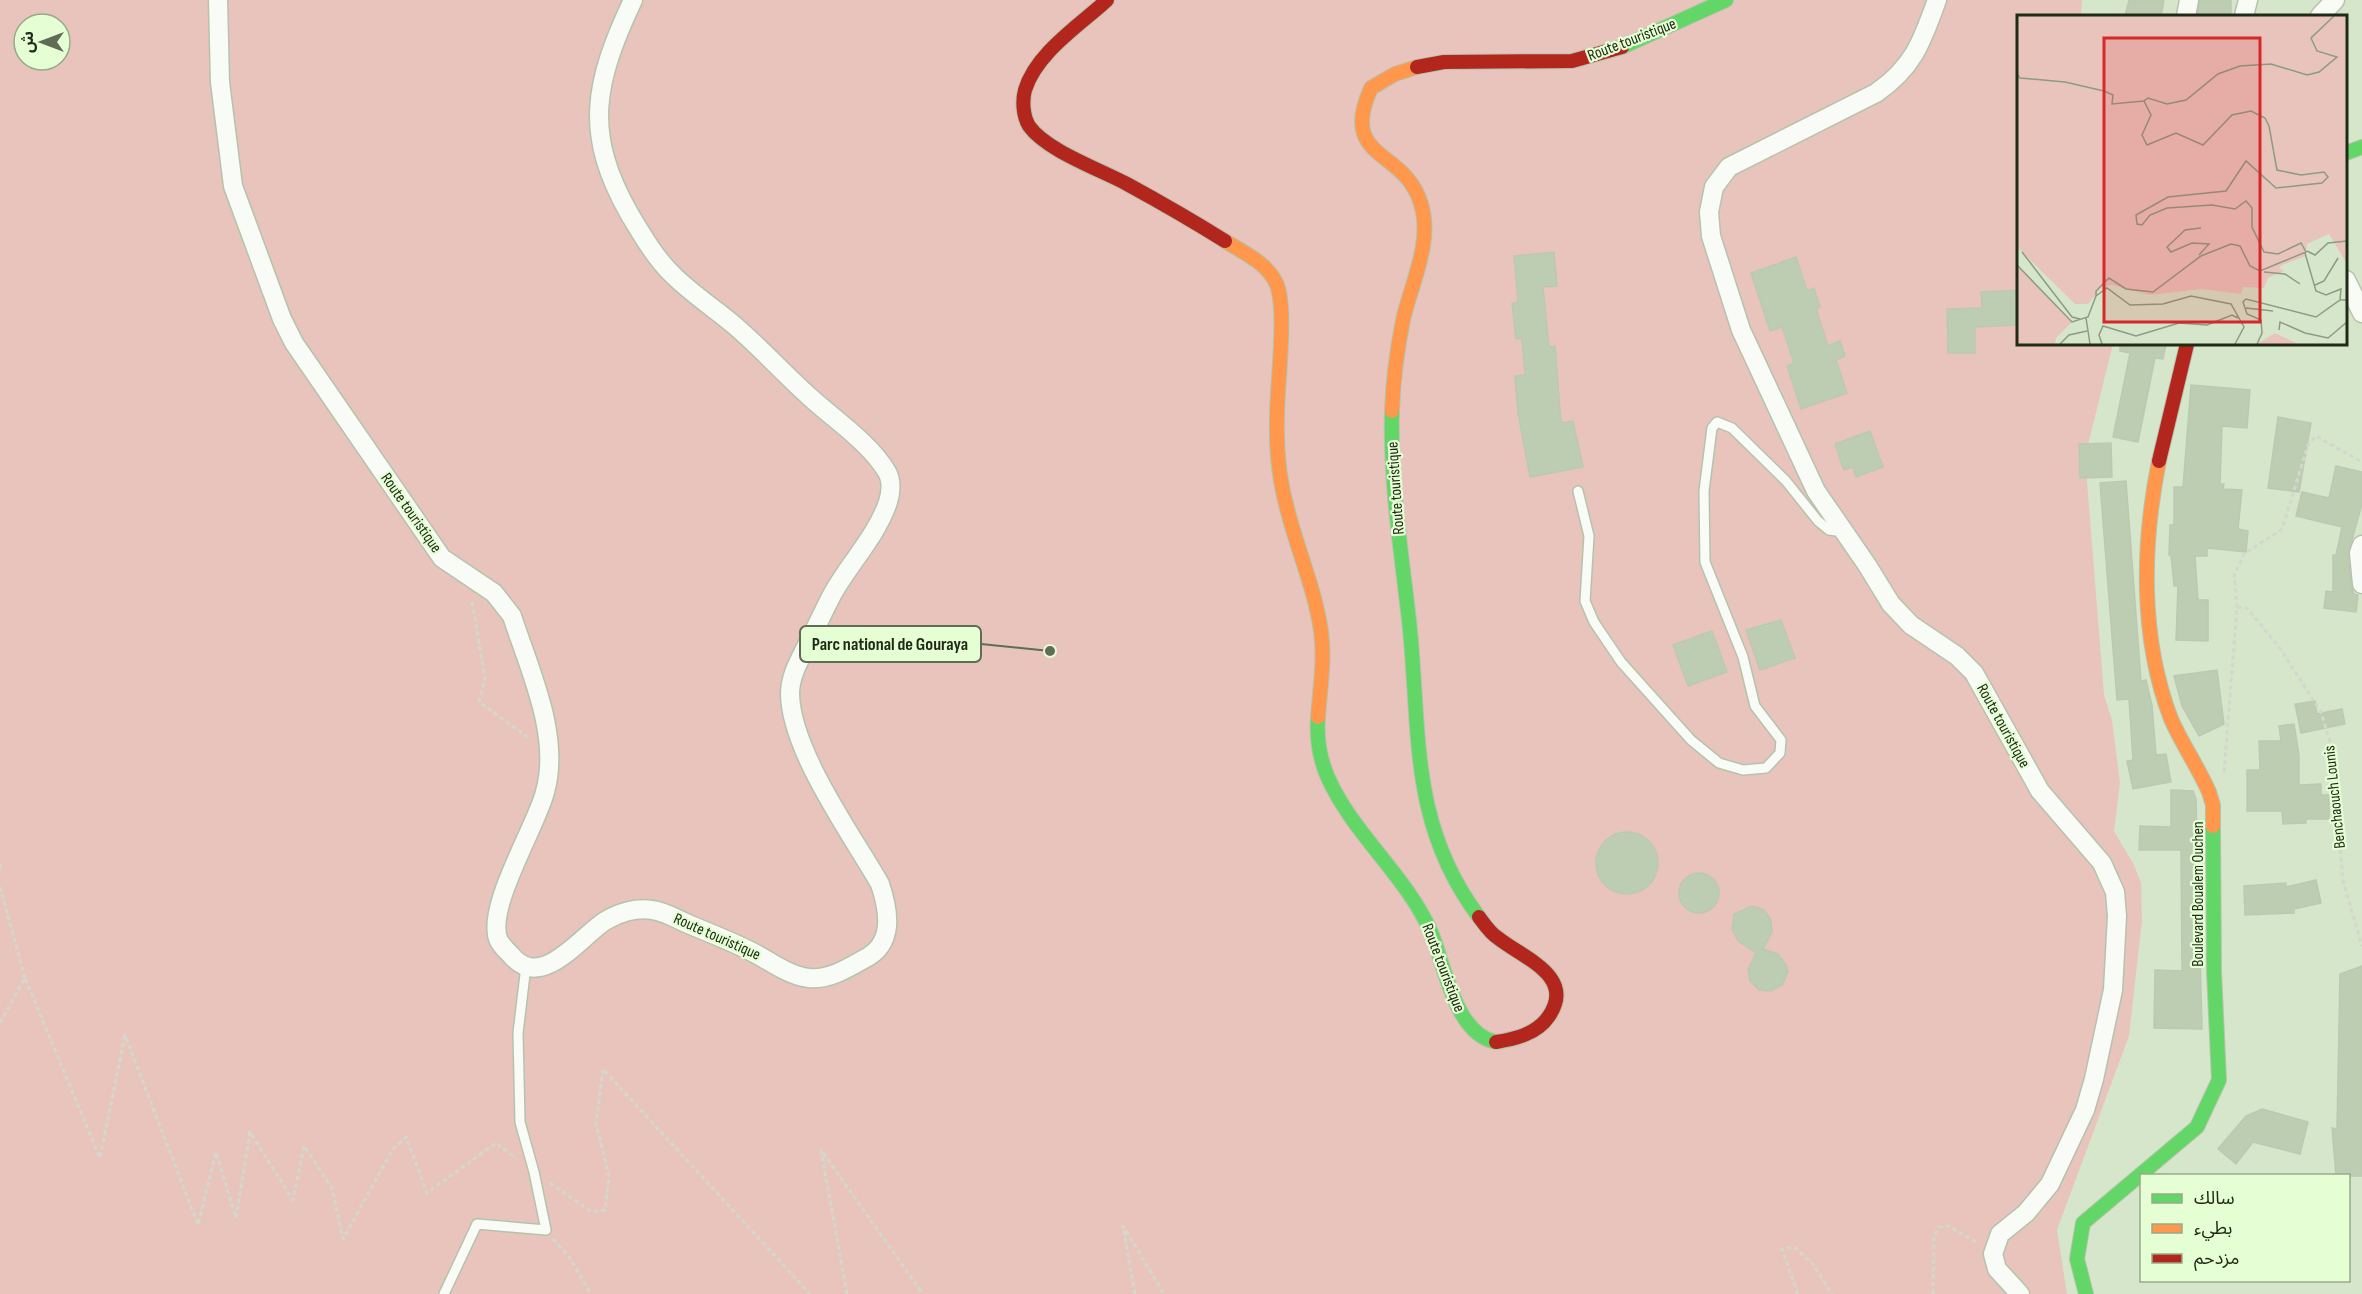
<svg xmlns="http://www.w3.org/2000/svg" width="2362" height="1294" font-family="'Sofia Sans Condensed','Noto Sans Arabic',sans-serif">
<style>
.green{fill:#e9c4bc;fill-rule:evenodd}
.building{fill:#bdcdb1;stroke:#bcc9b2;stroke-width:1.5}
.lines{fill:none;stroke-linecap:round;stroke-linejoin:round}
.lane-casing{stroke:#b6c3ac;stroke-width:12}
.street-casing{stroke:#b6c3ac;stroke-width:21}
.fast-casing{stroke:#b6c3ac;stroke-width:16}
.slow-casing{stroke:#b6c3ac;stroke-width:16}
.jam-casing{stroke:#b6c3ac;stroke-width:16}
.path{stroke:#d3d8ce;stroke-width:3;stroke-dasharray:4.5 3;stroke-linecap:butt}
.lane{stroke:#f9fbf7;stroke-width:9}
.street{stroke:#f9fbf7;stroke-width:18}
.fast{stroke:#63d668;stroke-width:14}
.slow{stroke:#ff974d;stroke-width:14}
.jam{stroke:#b3261e;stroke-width:14}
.labels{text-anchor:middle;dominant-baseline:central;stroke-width:4.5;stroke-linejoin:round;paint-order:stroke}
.street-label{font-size:16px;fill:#202b17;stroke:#e5fed3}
.inset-road{fill:none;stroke:#8d9b82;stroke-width:1.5}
.view{fill:#d62828;fill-opacity:0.15;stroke:#d62828;stroke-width:3}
.inset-edge{fill:none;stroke:#202b17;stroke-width:3}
.leader{fill:none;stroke:#606c56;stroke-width:2}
.callout-dot{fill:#606c56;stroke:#e5fed3;stroke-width:2}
.callout{fill:#e5fed3;stroke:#606c56;stroke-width:2}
.callout-label{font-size:18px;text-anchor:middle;font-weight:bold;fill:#202b17}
</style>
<rect width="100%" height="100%" fill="#d6e6ca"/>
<path class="green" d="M 0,0 L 2082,0 L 2081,16 L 2018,16 L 2018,344 L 2113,344 L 2087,449 L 2087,481 L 2104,695 L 2112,720 L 2120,783 L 2114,831 L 2134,865 L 2141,883 L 2142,921 L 2129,1036 L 2057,1230 L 2067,1294 L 0,1294 ZM 24,24 L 60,24 L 60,60 L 24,60 Z"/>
<path class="building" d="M 2129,0 L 2164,0 L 2161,16 L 2125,16 Z
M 2200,0 L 2231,0 L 2231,16 L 2197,16 Z
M 1554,252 L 1557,286 L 1543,287 L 1549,347 L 1555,346 L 1561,423 L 1573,421 L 1583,467 L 1530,477 L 1518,413 L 1515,376 L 1525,375 L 1522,338 L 1516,339 L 1512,303 L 1518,302 L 1514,256 Z
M 1796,257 L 1807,291 L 1814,288 L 1820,307 L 1816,309 L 1828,346 L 1840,341 L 1845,356 L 1836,360 L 1847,393 L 1801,409 L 1787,366 L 1794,363 L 1782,327 L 1770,331 L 1751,273 Z
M 2019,290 L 2019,325 L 1975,327 L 1975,353 L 1948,353 L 1947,309 L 1982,308 L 1981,292 Z
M 2120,344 L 2166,344 L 2163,359 L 2155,358 L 2138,442 L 2113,437 L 2130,353 L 2120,351 Z
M 2191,385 L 2250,390 L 2247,428 L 2222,426 L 2220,484 L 2224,484 L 2223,489 L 2242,490 L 2238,529 L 2248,531 L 2246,552 L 2207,548 L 2207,556 L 2195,556 L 2198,600 L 2208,600 L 2208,641 L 2176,640 L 2178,586 L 2174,586 L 2171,555 L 2169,555 L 2170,525 L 2174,525 L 2174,487 L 2183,487 Z
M 2278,417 L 2311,423 L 2299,492 L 2268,488 Z
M 1870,431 L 1883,467 L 1856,477 L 1853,467 L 1844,470 L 1835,444 Z
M 2111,443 L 2112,477 L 2080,478 L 2079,444 Z
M 2336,466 L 2362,472 L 2362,504 L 2348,554 L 2351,585 L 2354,594 L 2358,595 L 2356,612 L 2324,608 L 2326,591 L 2333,592 L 2333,555 L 2336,555 L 2342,527 L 2296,516 L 2302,492 L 2329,498 Z
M 2126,481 L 2141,681 L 2146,680 L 2152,705 L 2156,755 L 2166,754 L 2171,782 L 2133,789 L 2127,761 L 2133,760 L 2129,699 L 2117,700 L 2100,483 Z
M 1781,620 L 1795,658 L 1760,670 L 1746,630 Z
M 1712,631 L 1727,672 L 1688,686 L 1673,645 Z
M 2217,670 L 2224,724 L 2199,736 L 2182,706 L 2174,676 Z
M 2315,701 L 2317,714 L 2342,709 L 2345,724 L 2301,733 L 2295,704 Z
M 2294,724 L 2299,755 L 2299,785 L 2321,784 L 2321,795 L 2329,795 L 2329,819 L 2306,819 L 2306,823 L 2283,824 L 2282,811 L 2247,811 L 2247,770 L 2260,770 L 2259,741 L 2281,741 L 2279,726 Z
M 2171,790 L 2193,791 L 2196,799 L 2202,1029 L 2154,1028 L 2155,970 L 2182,971 L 2181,850 L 2139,850 L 2140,826 L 2171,827 Z
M1596 863a31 31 0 1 1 62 0a31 31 0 1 1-62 0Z
M1679 893a20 20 0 1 1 40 0a20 20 0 1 1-40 0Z
M 2316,880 L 2321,903 L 2294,909 L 2294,913 L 2245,915 L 2244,886 L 2286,883 L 2286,887 Z
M 1752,906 L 1764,910 L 1771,920 L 1772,932 L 1763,949 L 1778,954 L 1786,965 L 1788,971 L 1783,984 L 1771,991 L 1759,990 L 1750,981 L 1748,969 L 1756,953 L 1738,941 L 1732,929 L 1734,914 Z
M 2362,966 L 2362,1176 L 2336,1176 L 2332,1128 L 2337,1129 L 2340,974 Z
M 2262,1109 L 2308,1122 L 2300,1154 L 2253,1142 L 2236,1164 L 2218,1149 L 2246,1116 Z"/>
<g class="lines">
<g class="lane-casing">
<path id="lane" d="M 1578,491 L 1589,536 L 1585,601 L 1594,622 L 1621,662 L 1691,740 L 1719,763 L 1743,770 L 1766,768 L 1780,753 L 1781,740 L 1755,706 L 1743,657 L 1705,562 L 1704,491 L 1712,428 L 1717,422 L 1732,428 L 1786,481 L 1818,521 L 1829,530 L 1844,532
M 444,1294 L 477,1224 L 546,1230 L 534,1172 L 520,1122 L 518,1033 L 526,966"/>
</g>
<g class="street-casing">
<path id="street" d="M 218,0 L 220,82 L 233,186 L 282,319 L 294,343 L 442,558 L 494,593 L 512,616 C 529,669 561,735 545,792 C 537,825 484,910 499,941 C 502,946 507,951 511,955 C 541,992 580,937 605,921 C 618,913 636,907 652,910 C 663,911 675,918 686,923 C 709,933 734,942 756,954 C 773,963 790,976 809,978 C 829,980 848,968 864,959 C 895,944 889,911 880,884 C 852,835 791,751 790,694 C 790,676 799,661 807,645 C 816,628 824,610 833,593 C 850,563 877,535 888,502 C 891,493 892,480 887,472 C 870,443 835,420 811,398 C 785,375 761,348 734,325 C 714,308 692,294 673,275 C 656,259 642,235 630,215 C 583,133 594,83 633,0
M 1937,0 C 1922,41 1914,67 1876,93 L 1729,167 L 1714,187 L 1709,212 L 1711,236 L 1741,330 L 1816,491 L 1867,565 L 1891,604 L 1911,625 L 1957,656 L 1974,673 L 2040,791 L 2102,863 L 2115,892 L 2117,916 L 2113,990 L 2094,1079 L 2085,1110 L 2050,1184 L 2026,1213 L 2000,1234 L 1993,1254 L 1997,1269 L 2020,1294
M 2186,16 L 2189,0
M 2244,16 L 2248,0
M 2320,16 L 2335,0
M 2346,280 L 2362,313
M 2362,545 L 2359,553 L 2362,584"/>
</g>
<g class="fast-casing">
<path id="fast" d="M 1622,47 L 1726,0
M 2346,153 L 2362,147
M 1392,411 C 1390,481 1401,550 1409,620 C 1421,729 1408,823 1479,917
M 1318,717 C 1316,743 1321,766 1333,788 C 1360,840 1407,878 1431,932 C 1444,963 1455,1035 1496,1042
M 2086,1294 L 2077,1259 L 2083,1223 L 2197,1127 L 2219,1080 L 2214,971 L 2213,826"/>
</g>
<g class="slow-casing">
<path id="slow" d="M 1225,241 C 1244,253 1268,263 1277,285 C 1287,312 1277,384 1277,417 C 1276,449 1279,481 1288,512 C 1298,551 1315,590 1321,631 C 1325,660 1320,688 1318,717
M 1392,411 C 1393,380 1397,350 1403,320 C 1411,284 1433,242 1421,204 C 1405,148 1338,161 1371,88 L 1395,74 L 1417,67
M 2159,461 C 2142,545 2140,638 2171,719 C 2182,744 2198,767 2209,792 L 2213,805 L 2213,826"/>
</g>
<g class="jam-casing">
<path id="jam" d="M 1107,0 C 1080,25 1036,53 1025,90 C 1022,101 1023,116 1029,126 C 1047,151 1099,169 1127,184 C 1160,202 1193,221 1225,241
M 1417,67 L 1444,62 L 1572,61 L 1622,47
M 2159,461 L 2187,344
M 1479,917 C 1485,925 1490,933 1498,938 C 1523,958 1576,976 1549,1016 C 1537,1034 1515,1039 1496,1042"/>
</g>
<path class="path" d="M 472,602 L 485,677 L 479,702 L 529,738
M 2237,607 L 2247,608 L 2279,647 L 2321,712 L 2331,745 L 2343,881 L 2362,946
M 2224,772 L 2237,607 L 2234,575 L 2244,554 L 2282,529 L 2308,445 L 2316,436 L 2362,462
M 0,864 L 0,870
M 0,887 L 25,978
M 0,1023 L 25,978 L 100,1158 L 125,1035 L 198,1225 L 216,1152 L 236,1218 L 250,1132 L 293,1200 L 304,1146 L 332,1188 L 343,1239 L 393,1149 L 406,1137 L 427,1193 L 496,1143 L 516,1158
M 550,1183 L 592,1212 L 605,1210 L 609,1176 L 596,1124 L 603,1069 L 810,1294
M 553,1239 L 569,1257 L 591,1294
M 847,1294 L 821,1150 L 923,1294
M 1135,1294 L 1123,1226 L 1164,1294
M 1798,1294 L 1782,1249 L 1794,1247 L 1812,1263 L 1832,1294
M 1933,1294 L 1934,1236 L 1939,1227 L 1949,1226 L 1979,1244"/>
<use href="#lane" class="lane"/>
<use href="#street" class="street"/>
<use href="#fast" class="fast"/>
<use href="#slow" class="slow"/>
<use href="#jam" class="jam"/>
</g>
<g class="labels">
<g class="street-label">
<text transform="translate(1632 40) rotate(-21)">Route touristique</text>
<text transform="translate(1396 488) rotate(-94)">Route touristique</text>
<text transform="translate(411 513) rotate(55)">Route touristique</text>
<text transform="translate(2003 726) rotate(61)">Route touristique</text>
<text transform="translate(2335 797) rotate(-96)">Benchaouch Lounis</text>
<text transform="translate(2198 894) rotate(-90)">Boulevard Boualem Ouchen</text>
<text transform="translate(717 937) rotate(24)">Route touristique</text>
<text transform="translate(1443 968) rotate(69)">Route touristique</text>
</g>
</g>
<g transform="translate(2017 15)">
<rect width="330" height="330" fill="#d6e6ca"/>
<path d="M 0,1 L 330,1 L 330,249 L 312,219 L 290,229 L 289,241 L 265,250 L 262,253 L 267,256 L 251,263 L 247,273 L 226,272 L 224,279 L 185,274 L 132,280 L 95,270 L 85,272 L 71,289 L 58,289 L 0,232 ZM 0,250 L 55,307 L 39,323 L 38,329 L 0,329 ZM 258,318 L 281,329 L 240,329 Z" fill="#e9c4bc"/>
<path class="inset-road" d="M 0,59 L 3,63 L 48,67 L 87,76 L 96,80 L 95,89 L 127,86M 290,236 L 298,240 L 311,228 L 330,226M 5,237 L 55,302 L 63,304M 288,238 L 299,276 L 309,280 L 324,274 L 323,285M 182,240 L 192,229 L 175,228 L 154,237 L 150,232 L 168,215 L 184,213M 0,250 L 55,307 L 71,302 L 79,281 L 90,273 L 113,290 L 146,289 L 174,281 L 214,289 L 227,312 L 218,329M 247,257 L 268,259 L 283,269M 298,270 L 307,266 L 321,243M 79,281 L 79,276 L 92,263 L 109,274 L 136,277 L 184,241 L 214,229 L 223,231 L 233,251 L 243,256 L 289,237 L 284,228 L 261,239 L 247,237 L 235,212 L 235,193 L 229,186 L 218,194 L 195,190 L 150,193 L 133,200 L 125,210 L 120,209 L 119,200 L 151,182 L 209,176 L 229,146 L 259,173 L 305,168 L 311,162 L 307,157 L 284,160 L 260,155 L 252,111 L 248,103 L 234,96 L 215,100 L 186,130 L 159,118 L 130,130 L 125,120 L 134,100 L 127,86 L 131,83 L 150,89 L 169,85 L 201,59 L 223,51 L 254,49 L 290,60 L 302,57 L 320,42 L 300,36 L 294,23 L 317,1M 229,293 L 256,296M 69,303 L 73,329M 262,315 L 263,307 L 288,318 L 311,323 L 330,307M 43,329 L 52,320 L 70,316M 85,329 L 82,320 L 86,311 L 119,321 L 162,308 L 190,310 L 215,300 L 221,303M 240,329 L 245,318 L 244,305 L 230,299 L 226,287 L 229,284 L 299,302 L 323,285 L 330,285"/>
<path class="view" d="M 87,23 L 243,23 L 243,307 L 87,307 Z"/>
<rect width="330" height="330" class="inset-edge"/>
</g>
<path class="leader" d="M1050 651L981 644"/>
<circle class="callout-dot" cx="1050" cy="651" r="6"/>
<rect class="callout" x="800" y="626" width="181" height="36" rx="6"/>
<g class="callout-label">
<text x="890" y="650">Parc national de Gouraya</text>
</g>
<rect x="2140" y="1174" width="210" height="108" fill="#e5fed3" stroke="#96aa88" stroke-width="1.5"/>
<rect x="2152" y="1194" width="30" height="9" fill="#63d668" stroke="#96aa88" stroke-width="1.5"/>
<text x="2194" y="1204" font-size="18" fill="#202b17">سالك</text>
<rect x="2152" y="1224" width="30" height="9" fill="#ff974d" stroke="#96aa88" stroke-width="1.5"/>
<text x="2194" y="1234" font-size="18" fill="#202b17">بطيء</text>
<rect x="2152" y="1254" width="30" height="9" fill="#b3261e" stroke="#96aa88" stroke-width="1.5"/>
<text x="2194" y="1264" font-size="18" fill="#202b17">مزدحم</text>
<g transform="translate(42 42) rotate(270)"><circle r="28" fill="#e5fed3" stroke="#96aa88" stroke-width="1.5"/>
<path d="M0-4.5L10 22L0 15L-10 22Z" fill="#606c56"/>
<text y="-9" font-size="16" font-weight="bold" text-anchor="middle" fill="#202b17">ش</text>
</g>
</svg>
